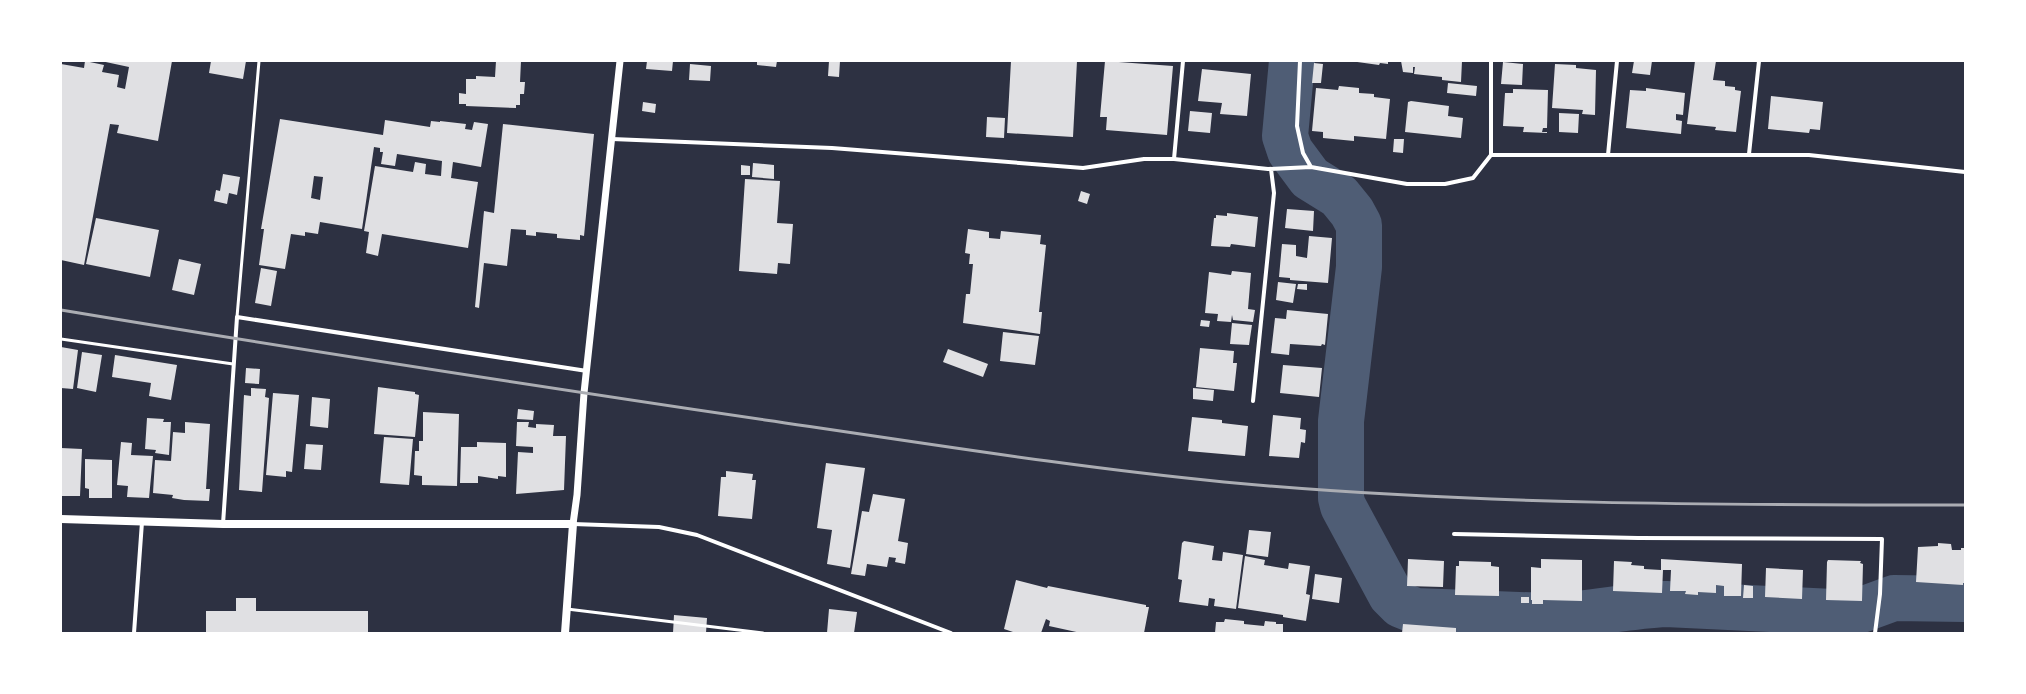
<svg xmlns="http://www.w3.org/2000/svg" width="2026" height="694" font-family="Signika,sans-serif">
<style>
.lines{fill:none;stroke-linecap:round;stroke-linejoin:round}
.river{stroke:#4f5d75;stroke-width:46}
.building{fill:#e0e0e3;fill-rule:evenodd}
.service{stroke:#fff;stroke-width:3}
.minor{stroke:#fff;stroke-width:4}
.tertiary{stroke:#fff;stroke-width:7}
.secondary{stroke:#fff;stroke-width:8}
.rail{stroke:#abadb3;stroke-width:3}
</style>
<rect width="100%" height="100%" fill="#2d3142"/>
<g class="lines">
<path class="river" d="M 1292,61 L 1285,136 L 1290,151 L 1310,178 L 1339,196 L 1352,212 L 1359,225 L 1359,267 L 1341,421 L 1341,498 L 1343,506 L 1391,595 L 1401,605 L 1416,611 L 1548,616 C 1588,615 1626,606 1666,604 L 1853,613 L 1894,598 L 1965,599"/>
</g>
<path class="building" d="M 85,61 L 104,65 L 102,72 L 119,75 L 117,87 L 125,89 L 129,67 L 101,61 L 172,61 L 158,141 L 117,133 L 119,125 L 110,124 L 84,265 L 61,260 L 61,64 L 84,68 Z
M 211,61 L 246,61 L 243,79 L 209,73 Z
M 496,61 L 521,61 L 520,82 L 525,82 L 524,94 L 520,94 L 520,105 L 516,105 L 516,108 L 466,106 L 466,104 L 459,104 L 459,93 L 466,94 L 466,79 L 476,79 L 476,76 L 495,77 Z
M 647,61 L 673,61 L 672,71 L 646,69 Z
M 757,61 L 777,61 L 776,67 L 757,65 Z
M 829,61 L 840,61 L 839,77 L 828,76 Z
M 1011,61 L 1077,61 L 1073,137 L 1007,133 Z
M 1105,61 L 1173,66 L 1167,135 L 1106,130 L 1107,117 L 1100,117 Z
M 1350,61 L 1388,61 L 1388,64 L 1380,63 L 1379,65 Z
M 1401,61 L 1462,61 L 1461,82 L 1442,80 L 1442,77 L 1414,74 L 1415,67 L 1413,67 L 1413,73 L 1403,72 Z
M 1634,61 L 1652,61 L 1650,75 L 1632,73 Z
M 1695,61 L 1716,61 L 1713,80 L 1725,81 L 1725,86 L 1735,87 L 1735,90 L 1741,91 L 1736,132 L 1715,130 L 1716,127 L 1687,124 Z
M 1503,62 L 1523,64 L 1522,85 L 1501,84 Z
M 1314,63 L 1323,64 L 1321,83 L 1312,83 Z
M 690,64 L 711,66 L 710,81 L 689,80 Z
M 1555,64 L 1576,65 L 1576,68 L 1596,70 L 1595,115 L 1582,114 L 1583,110 L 1552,108 Z
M 1202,69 L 1251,74 L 1247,116 L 1220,114 L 1222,103 L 1198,101 Z
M 1448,83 L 1477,86 L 1476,96 L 1447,93 Z
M 1339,86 L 1359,88 L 1359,93 L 1374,94 L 1374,97 L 1390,99 L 1386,139 L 1354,136 L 1354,141 L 1323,138 L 1323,132 L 1312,131 L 1316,88 L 1338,90 Z
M 1646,88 L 1685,93 L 1683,115 L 1676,114 L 1676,120 L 1682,121 L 1681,134 L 1626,128 L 1630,90 L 1646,91 Z
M 1513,89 L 1548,90 L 1547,128 L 1543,128 L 1542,132 L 1547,132 L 1547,133 L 1523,132 L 1524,127 L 1503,126 L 1505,93 L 1513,93 Z
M 1771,96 L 1823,102 L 1820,130 L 1810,129 L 1809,133 L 1768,129 Z
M 1411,101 L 1449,106 L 1448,116 L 1463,118 L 1461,138 L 1405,132 L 1408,102 Z
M 643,102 L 656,104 L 655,113 L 642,111 Z
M 1190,111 L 1212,113 L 1210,133 L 1188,131 Z
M 1559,113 L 1579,114 L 1578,133 L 1559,132 Z
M 987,117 L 1005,118 L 1004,138 L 986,137 Z
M 280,119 L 383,135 L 385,120 L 430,127 L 431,121 L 440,122 L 440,121 L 466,124 L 465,129 L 472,130 L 474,122 L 488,124 L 481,167 L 453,162 L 451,178 L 478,182 L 468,248 L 382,234 L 378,256 L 366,253 L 369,232 L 364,231 L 375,166 L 413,172 L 415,162 L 426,164 L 425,174 L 441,176 L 442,161 L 397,154 L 395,166 L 381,164 L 383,152 L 380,152 L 380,148 L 374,147 L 362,229 L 320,222 L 318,234 L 305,232 L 305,236 L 291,234 L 285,269 L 259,265 L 264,229 L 261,229 ZM 314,176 L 323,177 L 320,200 L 311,198 Z
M 503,124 L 594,134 L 584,236 L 580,235 L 580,240 L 557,238 L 557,234 L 536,232 L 536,236 L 526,235 L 526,230 L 511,229 L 507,266 L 484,263 L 479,308 L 475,307 L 484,211 L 494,213 Z
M 1394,139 L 1404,139 L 1403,153 L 1393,152 Z
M 753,163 L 774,165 L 774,179 L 752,177 Z
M 741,165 L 750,166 L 750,175 L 741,175 Z
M 223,174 L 240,177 L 237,195 L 229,193 L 227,204 L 214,201 L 216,190 L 220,191 Z
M 745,179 L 780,181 L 777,223 L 793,224 L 790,264 L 778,263 L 777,274 L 739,271 Z
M 1081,191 L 1090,194 L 1087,204 L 1078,201 Z
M 1287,209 L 1314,211 L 1313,231 L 1285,228 Z
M 1227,213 L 1258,217 L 1255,247 L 1231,244 L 1230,247 L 1211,246 L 1214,218 L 1216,218 L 1216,215 L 1227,216 Z
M 96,218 L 159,230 L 150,277 L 86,264 Z
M 968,229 L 989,232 L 989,238 L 1000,239 L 1001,231 L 1041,235 L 1040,244 L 1046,245 L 1039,312 L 1042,312 L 1040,334 L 963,323 L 966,294 L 970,294 L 973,264 L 969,264 L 970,254 L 965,253 Z
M 1309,236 L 1332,238 L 1328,283 L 1290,280 L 1290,278 L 1279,277 L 1282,244 L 1296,245 L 1296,256 L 1307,258 Z
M 179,259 L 201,264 L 194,295 L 172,290 Z
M 261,268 L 277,271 L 271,306 L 255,303 Z
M 1232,271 L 1251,273 L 1248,309 L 1255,310 L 1253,322 L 1233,320 L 1232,315 L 1231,322 L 1217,321 L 1218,314 L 1205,313 L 1209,272 L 1231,275 Z
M 1278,282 L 1296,284 L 1293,303 L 1276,300 Z
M 1298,284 L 1307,284 L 1307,290 L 1297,289 Z
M 1287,310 L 1328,314 L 1325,345 L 1322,344 L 1321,346 L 1290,344 L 1289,355 L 1271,353 L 1275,318 L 1286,319 Z
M 1201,320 L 1210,321 L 1209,327 L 1200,326 Z
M 1232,323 L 1252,325 L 1249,345 L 1230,344 Z
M 1003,332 L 1039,336 L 1035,365 L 1000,361 Z
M 61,347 L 78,350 L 73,389 L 61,388 Z
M 1200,348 L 1234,351 L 1233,363 L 1237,363 L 1234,391 L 1196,387 Z
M 948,349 L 988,364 L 983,377 L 943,362 Z
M 82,352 L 102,355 L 96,392 L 77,388 Z
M 115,355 L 177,365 L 171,400 L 149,396 L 151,383 L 112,377 Z
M 1283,365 L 1322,368 L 1319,397 L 1280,393 Z
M 246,368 L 260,369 L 259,384 L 245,383 Z
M 378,387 L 415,392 L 415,394 L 419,395 L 415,437 L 374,434 Z
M 251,388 L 266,389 L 265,397 L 269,398 L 262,492 L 239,490 L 244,395 L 251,396 Z
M 1193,388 L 1214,390 L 1213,401 L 1193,399 Z
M 273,393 L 299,395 L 292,472 L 286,471 L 286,477 L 266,475 Z
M 312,397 L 330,399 L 328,428 L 310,426 Z
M 518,409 L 534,411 L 533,420 L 517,419 Z
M 423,412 L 459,414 L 457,486 L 422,485 L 422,476 L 414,475 L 415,451 L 419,451 L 419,441 L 423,441 Z
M 1273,415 L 1301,418 L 1300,429 L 1306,430 L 1305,443 L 1301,442 L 1299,458 L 1269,456 Z
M 1192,417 L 1222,420 L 1222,423 L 1248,426 L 1245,456 L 1188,451 Z
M 147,418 L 164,419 L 163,422 L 171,422 L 169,455 L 155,453 L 156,450 L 145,449 Z
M 185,422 L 210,424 L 206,489 L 210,489 L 209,501 L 184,500 L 172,498 L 173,495 L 153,493 L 155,460 L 171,461 L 173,432 L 185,433 Z
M 517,422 L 529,422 L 528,427 L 536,428 L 536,424 L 554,425 L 553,436 L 566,436 L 564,490 L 516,494 L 518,452 L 533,453 L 533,447 L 516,446 Z
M 384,437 L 413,439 L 409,485 L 380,483 Z
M 121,442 L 132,443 L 131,455 L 153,456 L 149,498 L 127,497 L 128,486 L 117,485 Z
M 477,442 L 506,443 L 506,477 L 498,476 L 498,479 L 478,476 L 478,483 L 460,483 L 461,447 L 477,447 Z
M 306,444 L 323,445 L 321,470 L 304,469 Z
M 61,448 L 82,449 L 80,496 L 61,496 Z
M 85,459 L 112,460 L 112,498 L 89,498 L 89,489 L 85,488 Z
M 826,463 L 865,468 L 850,568 L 827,564 L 832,530 L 817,528 Z
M 726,471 L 753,474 L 752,480 L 756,480 L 752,519 L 718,516 L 721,477 L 726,477 Z
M 873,494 L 905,499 L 898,541 L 908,543 L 905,564 L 895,562 L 896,558 L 889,557 L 887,567 L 867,564 L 865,576 L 851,574 L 862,511 L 869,512 Z
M 1249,530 L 1271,532 L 1268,557 L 1246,554 Z
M 1184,541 L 1214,546 L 1212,560 L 1222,561 L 1223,552 L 1243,555 L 1236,609 L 1214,606 L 1215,599 L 1209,598 L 1208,606 L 1179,602 L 1182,580 L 1178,579 L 1182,543 Z
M 1938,543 L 1951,544 L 1952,550 L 1961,550 L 1961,548 L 1965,548 L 1965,583 L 1963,583 L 1963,585 L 1916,582 L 1918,547 L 1938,546 Z
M 1245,556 L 1265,560 L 1264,565 L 1288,569 L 1289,563 L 1310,566 L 1306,594 L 1310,595 L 1306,621 L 1283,617 L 1283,615 L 1238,608 Z
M 1408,559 L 1444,561 L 1443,587 L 1407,586 Z
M 1541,559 L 1582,560 L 1582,601 L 1543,600 L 1543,604 L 1532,604 L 1532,600 L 1531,600 L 1531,567 L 1541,568 Z
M 1661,559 L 1742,564 L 1741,596 L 1724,596 L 1724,586 L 1716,585 L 1716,593 L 1698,592 L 1698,595 L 1685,594 L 1686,591 L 1670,591 L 1671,570 L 1663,570 L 1662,593 L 1613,591 L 1614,561 L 1632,562 L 1631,565 L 1644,566 L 1644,569 L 1661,570 Z
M 1828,560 L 1861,561 L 1860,563 L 1863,564 L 1862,601 L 1826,600 L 1827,562 Z
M 1459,561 L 1491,562 L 1491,566 L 1499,567 L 1499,596 L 1455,595 L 1456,566 L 1459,566 Z
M 1766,568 L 1803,570 L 1802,599 L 1765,597 Z
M 1315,574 L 1342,578 L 1339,603 L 1312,599 Z
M 1016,580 L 1047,588 L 1048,586 L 1146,605 L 1146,607 L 1149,607 L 1144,633 L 1081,633 L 1049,626 L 1050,621 L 1046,619 L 1041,633 L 1016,633 L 1004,629 Z
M 1744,585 L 1753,586 L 1753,598 L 1743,598 Z
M 1521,597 L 1529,597 L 1529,603 L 1521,603 Z
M 236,598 L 256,598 L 256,611 L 368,611 L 368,633 L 206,633 L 206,611 L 236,611 Z
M 829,609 L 857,612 L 854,633 L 827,633 Z
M 674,615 L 707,618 L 706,633 L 673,633 Z
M 1225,619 L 1244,621 L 1244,624 L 1264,626 L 1265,621 L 1276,622 L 1276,624 L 1283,624 L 1283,633 L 1215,633 L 1216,622 L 1224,622 Z
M 1403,624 L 1456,628 L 1456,633 L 1402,633 Z"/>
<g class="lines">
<path class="service" d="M 237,317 L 259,61
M 61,339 L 233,364
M 567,609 L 763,633"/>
<path class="minor" d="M 1300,61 L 1297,126 L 1303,153 L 1311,167
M 612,139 L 832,148 L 1083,168 L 1144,159 L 1174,159 L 1268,169 L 1311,167 L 1407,184 L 1445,184 L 1473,178 L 1491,155 L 1491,61
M 1749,154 L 1759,61
M 1491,155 L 1809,155 L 1965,172
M 1608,155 L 1617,61
M 1174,159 L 1183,61
M 1253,401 L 1274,193 L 1271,169
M 223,524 L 237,317 L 587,371
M 573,524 L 659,527 L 697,535 L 951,633
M 1454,534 L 1638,538 L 1882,539 L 1880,594 L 1875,633
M 134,633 L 142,522"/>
<path class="tertiary" d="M 573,524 L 577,495 L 584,393 L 620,61"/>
<path class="secondary" d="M 61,519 L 223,524 L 573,524 L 565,633"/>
<path class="rail" d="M 61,310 C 295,349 530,385 765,420 C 918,442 1070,467 1224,482 C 1470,505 1718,505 1965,505"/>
</g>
<rect width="2026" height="694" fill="none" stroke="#ffffff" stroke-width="124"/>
</svg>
